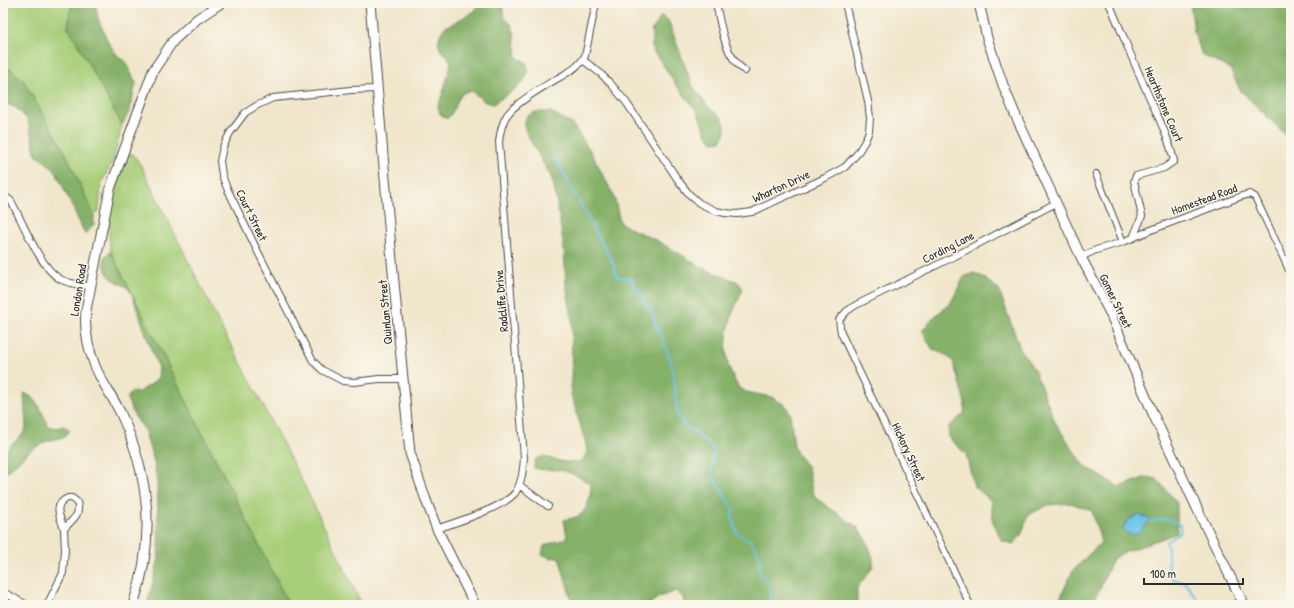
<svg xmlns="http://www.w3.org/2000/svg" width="1294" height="608" font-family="'Patrick Hand',sans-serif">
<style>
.green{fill:#a7ce79;stroke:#697c52}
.forest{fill:#85b169;stroke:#586e4a}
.water{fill:#6bc3e8;stroke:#4b778a}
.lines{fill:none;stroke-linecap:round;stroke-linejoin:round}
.stream{stroke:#6bc3e8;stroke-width:2}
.street-casing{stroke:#494743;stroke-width:8}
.secondary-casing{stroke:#494743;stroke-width:11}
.street{stroke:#fff;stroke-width:6}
.secondary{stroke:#fff;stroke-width:9}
.labels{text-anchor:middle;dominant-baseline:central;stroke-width:3;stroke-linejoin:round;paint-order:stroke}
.street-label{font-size:12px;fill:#2b2b2b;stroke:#fbf7ec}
</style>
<rect width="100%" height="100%" fill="#fbf7ec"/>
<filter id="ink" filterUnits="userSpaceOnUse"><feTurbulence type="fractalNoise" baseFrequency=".025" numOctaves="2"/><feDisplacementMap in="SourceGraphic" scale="8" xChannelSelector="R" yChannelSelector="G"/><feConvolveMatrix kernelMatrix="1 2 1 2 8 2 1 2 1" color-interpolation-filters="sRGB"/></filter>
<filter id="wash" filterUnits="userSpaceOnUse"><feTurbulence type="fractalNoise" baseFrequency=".012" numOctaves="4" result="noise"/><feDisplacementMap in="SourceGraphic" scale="16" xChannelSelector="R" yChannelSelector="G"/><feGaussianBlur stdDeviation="0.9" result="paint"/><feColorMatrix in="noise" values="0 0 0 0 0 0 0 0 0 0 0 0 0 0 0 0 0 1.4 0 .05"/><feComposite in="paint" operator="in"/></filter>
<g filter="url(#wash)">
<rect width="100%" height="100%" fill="#f0e6cb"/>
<path class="green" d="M 3,3 L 74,3 L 70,11 L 68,28 L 73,35 L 122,125 L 113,160 L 101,184 L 99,211 L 94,215 L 65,152 L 23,80 L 10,69 L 3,72 L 3,46 L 5,36 L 3,32 Z
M 128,154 L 133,154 L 140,164 L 223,331 L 240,361 L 303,483 L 362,605 L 289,605 L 111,252 C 110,246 109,239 109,233 C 108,209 118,176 128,154 Z"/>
<path class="forest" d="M 74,3 L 95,3 L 98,18 L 108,42 L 118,56 L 125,61 L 136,83 L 129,112 L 122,125 L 73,35 L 68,28 L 70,11 Z
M 478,3 L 502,3 L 504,17 L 511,24 L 514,32 L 517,58 L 526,62 C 527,65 528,68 528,71 C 527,85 504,96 493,104 L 485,102 L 472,91 L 464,92 C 455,101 456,110 447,119 L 440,114 L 438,106 L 442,96 L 451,63 L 447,55 L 441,51 L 438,43 L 440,35 L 444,28 L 475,11 Z
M 1190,3 L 1291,3 L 1291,145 L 1286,135 L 1240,90 L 1230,69 L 1202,55 L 1194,31 Z
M 661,16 L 668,20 L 692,85 L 708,107 L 722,118 L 725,125 L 725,134 L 721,141 L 713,142 L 707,135 L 697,111 L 676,85 L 662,63 L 652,50 L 652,29 L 652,31 Z
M 10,69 L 23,80 L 65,152 L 94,215 L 94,224 L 85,234 L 57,174 L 51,166 L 36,155 L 28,120 L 15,107 L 3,103 L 3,72 Z
M 535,112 L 551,112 L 572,124 L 591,152 L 614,196 L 620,222 L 627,227 L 656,240 L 707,270 L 738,282 L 743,289 L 732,314 L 728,330 L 726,348 L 728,365 L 735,381 L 739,388 L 746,392 L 771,397 L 785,405 L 790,413 L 794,446 L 797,454 L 808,467 L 812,491 L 817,499 L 858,528 L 867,542 L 873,558 L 873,567 L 857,588 L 857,605 L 684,605 L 683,597 L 676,591 L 659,597 L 648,605 L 573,605 L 559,557 L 550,558 L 542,554 L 544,546 C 553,541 559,543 567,537 L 564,520 C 568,519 576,518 580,515 C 588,510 591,494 591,485 C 583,478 570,472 560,470 C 549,469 546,471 534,468 L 535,460 L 543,456 C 557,461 568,464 582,461 L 587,452 L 586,444 L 571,394 L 572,318 L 566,284 L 564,248 L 554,186 L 551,177 L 526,132 L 524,124 L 527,116 Z
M 111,252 L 289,605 L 147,605 L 159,558 L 157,480 L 154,462 L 144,429 L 134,415 L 127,399 L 131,392 L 139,392 L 153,383 L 158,377 L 159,368 L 152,352 L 132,294 L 127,287 L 112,279 L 107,273 L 104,264 L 105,256 Z
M 974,273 L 983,277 L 999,290 L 1021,351 L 1034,369 L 1055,422 L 1083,465 L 1119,487 L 1147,477 L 1157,479 L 1177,503 L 1177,533 L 1122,553 L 1113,559 L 1095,599 L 1095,605 L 1057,605 L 1072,572 L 1101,542 L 1092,511 L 1071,503 L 1048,505 L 1028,515 L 1021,536 L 1013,544 L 1002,541 L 993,522 L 991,501 L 974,486 L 966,454 L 949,438 L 948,427 L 964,414 L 965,403 L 953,361 L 944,354 L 933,350 L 922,331 L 935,316 L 950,304 L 964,277 Z
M 24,393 C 40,400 41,411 48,426 L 56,428 L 64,426 L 70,431 L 64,437 L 47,441 L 31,450 L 3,475 L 3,453 L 22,435 L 26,428 Z"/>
<path class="water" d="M 1138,515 L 1146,517 L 1149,518 L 1149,521 C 1142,530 1134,542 1123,529 L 1127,521 Z"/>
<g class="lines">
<path class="stream" d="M 555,158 L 612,261 L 617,277 L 633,279 L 633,288 L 641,291 L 646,306 L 652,311 L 656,327 L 661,333 L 672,366 L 678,416 L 683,424 L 709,443 L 714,450 L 711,475 L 733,508 L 732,517 L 737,533 L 751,541 L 760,556 L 759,572 L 769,585 L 770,605
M 1149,521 C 1155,521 1158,520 1163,519 C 1169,518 1175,522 1180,525 L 1181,529 L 1180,533 L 1166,542 L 1167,547 L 1168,550 L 1169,574 L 1173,579 L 1186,583 L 1201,605"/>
</g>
</g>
<g filter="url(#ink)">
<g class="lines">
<g class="street-casing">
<path id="street" d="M 716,3 C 721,26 724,56 745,71
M 1109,3 C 1120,27 1129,52 1140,76 C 1152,105 1167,131 1174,161 L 1164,168 L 1136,176 L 1134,181 L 1142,216 L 1133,238
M 583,60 L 600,73 L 611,84 L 626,102 L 678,180 L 689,194 L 699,203 L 716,211 L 725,213 L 737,214 L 752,212 L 825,178 L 845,167 L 857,154 L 865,141 L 869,131 L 870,118 L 868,101 L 845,3
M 377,89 L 351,90 L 273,98 L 256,106 L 245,113 L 230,133 L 223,147 L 220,161 L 222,175 L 226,186 L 256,248 L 313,361 L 322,370 L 343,381 L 354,382 L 379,379 L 403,379
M 1096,174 L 1123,242
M 3,195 L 11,201 C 23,222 40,268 60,279 C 69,284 80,285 90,286
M 1081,257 L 1096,250 L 1123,242 L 1151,230 L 1242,196 L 1250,194 L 1255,197 L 1291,274
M 519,485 L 548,506
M 68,498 L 72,498 L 77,502 C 81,516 73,518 64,529 C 60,516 52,505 68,498 Z
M 437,529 C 456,522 503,508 515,493 C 522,483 523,470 524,458 L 499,142 C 500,132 502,123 507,115 C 516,102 546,85 560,77 C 570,71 579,67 585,56 L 596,3
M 3,592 L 27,605
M 47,605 L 63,573 L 65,550 L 64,529
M 970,605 L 841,333 L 839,320 L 847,311 L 856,305 L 955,256 L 1056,203"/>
</g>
<g class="secondary-casing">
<path id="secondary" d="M 370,3 L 393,272 L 410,453 L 426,500 L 437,529 L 475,605
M 979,3 L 987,38 L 1003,85 L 1015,114 L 1081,257 L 1110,313 L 1154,416 L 1202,519 L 1244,605
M 133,605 C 156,539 150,477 121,414 C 113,397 102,383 95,366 C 88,348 84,328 86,310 L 110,189 L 153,71 L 173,41 L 197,19 L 221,3"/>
</g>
<use href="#street" class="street"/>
<use href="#secondary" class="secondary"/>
</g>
</g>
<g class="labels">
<g class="street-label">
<text transform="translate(1164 104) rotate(67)">Hearthstone Court</text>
<text transform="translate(781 186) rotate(-25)">Wharton Drive</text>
<text transform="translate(1204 199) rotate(-20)">Homestead Road</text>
<text transform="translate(252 215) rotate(64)">Court Street</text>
<text transform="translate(948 247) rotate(-27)">Cording Lane</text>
<text transform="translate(78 290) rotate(-81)">London Road</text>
<text transform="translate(501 301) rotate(-95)">Radcliffe Drive</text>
<text transform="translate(1116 301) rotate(64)">Gomer Street</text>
<text transform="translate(385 312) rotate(-95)">Quinlan Street</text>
<text transform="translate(909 452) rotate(65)">Hickory Street</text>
</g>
</g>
<rect width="1294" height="608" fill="none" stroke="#fbf7ec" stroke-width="16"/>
<path d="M1144 578v6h99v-6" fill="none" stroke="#2b2b2b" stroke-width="2"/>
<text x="1150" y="578" font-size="12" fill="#2b2b2b" stroke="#fbf7ec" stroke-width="3" paint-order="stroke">100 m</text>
</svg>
